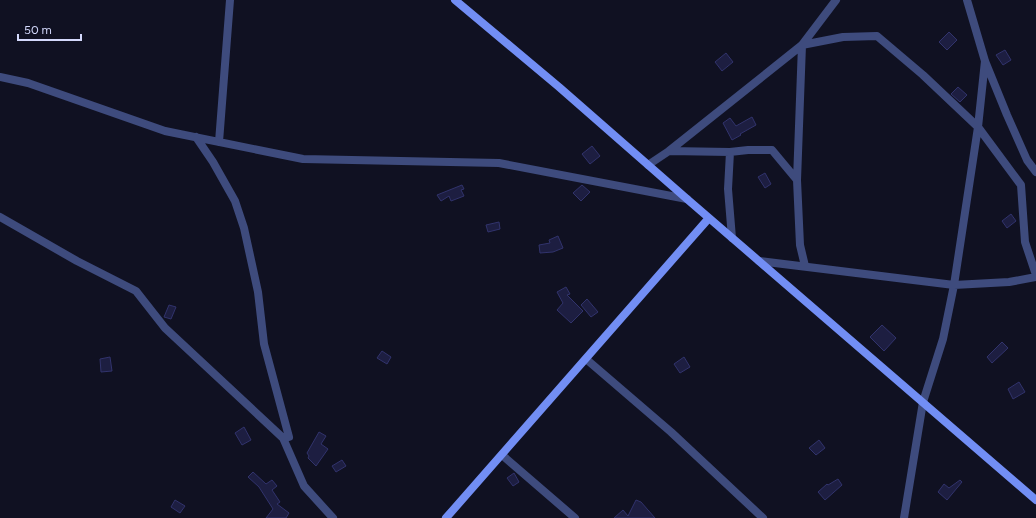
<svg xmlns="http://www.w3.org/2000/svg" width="1036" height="518" font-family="Figtree,sans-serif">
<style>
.building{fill:#1d1e41;stroke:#31336c}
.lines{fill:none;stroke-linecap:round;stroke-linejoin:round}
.street{stroke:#3e4b7d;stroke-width:8}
.secondary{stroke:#728ef4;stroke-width:8}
</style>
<rect width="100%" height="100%" fill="#101122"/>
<path class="building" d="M 949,32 L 957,40 L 947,50 L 939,42 Z
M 1005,50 L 1011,60 L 1003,65 L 996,55 Z
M 726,53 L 733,62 L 722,71 L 715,62 Z
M 958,87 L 967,95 L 960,102 L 951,94 Z
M 752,117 L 756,125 L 740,134 L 741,135 L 732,140 L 723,123 L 730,118 L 736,126 Z
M 592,146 L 600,156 L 590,164 L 582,154 Z
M 765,173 L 771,184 L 765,188 L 758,177 Z
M 462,185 L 464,189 L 461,190 L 464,196 L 451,201 L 449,196 L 441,201 L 437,195 Z
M 582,185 L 590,192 L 581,201 L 573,193 Z
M 1011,214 L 1016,221 L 1007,228 L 1002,221 Z
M 499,222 L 500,229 L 488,232 L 486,225 Z
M 558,236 L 563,248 L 553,252 L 540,253 L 539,245 L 550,243 L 549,240 Z
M 566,287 L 570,294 L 567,295 L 583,311 L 571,323 L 557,310 L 563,303 L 557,292 Z
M 587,299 L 598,312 L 591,317 L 581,305 Z
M 169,305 L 176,307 L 171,319 L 164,317 Z
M 882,325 L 896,338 L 884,351 L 870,337 Z
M 1002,342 L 1008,348 L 992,363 L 987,357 Z
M 382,351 L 391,357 L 387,364 L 377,358 Z
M 110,357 L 112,371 L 101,372 L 100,359 Z
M 684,357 L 690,367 L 680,373 L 674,364 Z
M 1019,382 L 1025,392 L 1013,399 L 1008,389 Z
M 244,427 L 251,440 L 242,445 L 235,433 Z
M 319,432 L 326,436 L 321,444 L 328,449 L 316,466 L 308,458 L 309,456 L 307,453 Z
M 819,440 L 825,448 L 816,455 L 809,448 Z
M 342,460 L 346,466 L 336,472 L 332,466 Z
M 253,472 L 266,484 L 272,480 L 277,486 L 272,490 L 280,502 L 277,504 L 289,513 L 286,518 L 266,518 L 273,509 L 259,487 L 248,477 Z
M 514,473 L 519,482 L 513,486 L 507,478 Z
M 838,479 L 842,485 L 825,500 L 818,492 L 827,484 L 828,485 Z
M 960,480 L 962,482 L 947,500 L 938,492 L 944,484 L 949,488 Z
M 175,500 L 185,506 L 180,513 L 171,507 Z
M 636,500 L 641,502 L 655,518 L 614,518 L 623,510 L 628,516 Z"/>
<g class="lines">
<path class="street" d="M 967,0 L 985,61 L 1007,115 L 1027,160 L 1036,172
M 985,61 L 978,127 L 1021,185 L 1025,242 L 1036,275
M 0,77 L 28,83 L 165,131 L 303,159 L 499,163 L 687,199
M 196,137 L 213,162 L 235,201 L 244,228 L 258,292 L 264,344 L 289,437
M 219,142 L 230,0
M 669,151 L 802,45 L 843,37 L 877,36 L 923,75 L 978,127 L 954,285 L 759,261
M 648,165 L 669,151 L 730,152
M 797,180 L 802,45 L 836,0
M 0,217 L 77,261 L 136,291 L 165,328 L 283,438 L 304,486 L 333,518
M 732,238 L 728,189 L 730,152 L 748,150 L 772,150 L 797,180 L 800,245 L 805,266
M 586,359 L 671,432 L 763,518
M 502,455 L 575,518
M 904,518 L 923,402 L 943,339 L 954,285 L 1009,282 L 1036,277"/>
<path class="secondary" d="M 455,0 L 559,87 L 687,199 L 1036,500
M 446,518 L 709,218"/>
</g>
<path d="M18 34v6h63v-6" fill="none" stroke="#d4d9fc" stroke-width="2"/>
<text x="24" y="34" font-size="12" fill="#d4d9fc" stroke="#101122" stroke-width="3" paint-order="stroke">50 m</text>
</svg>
